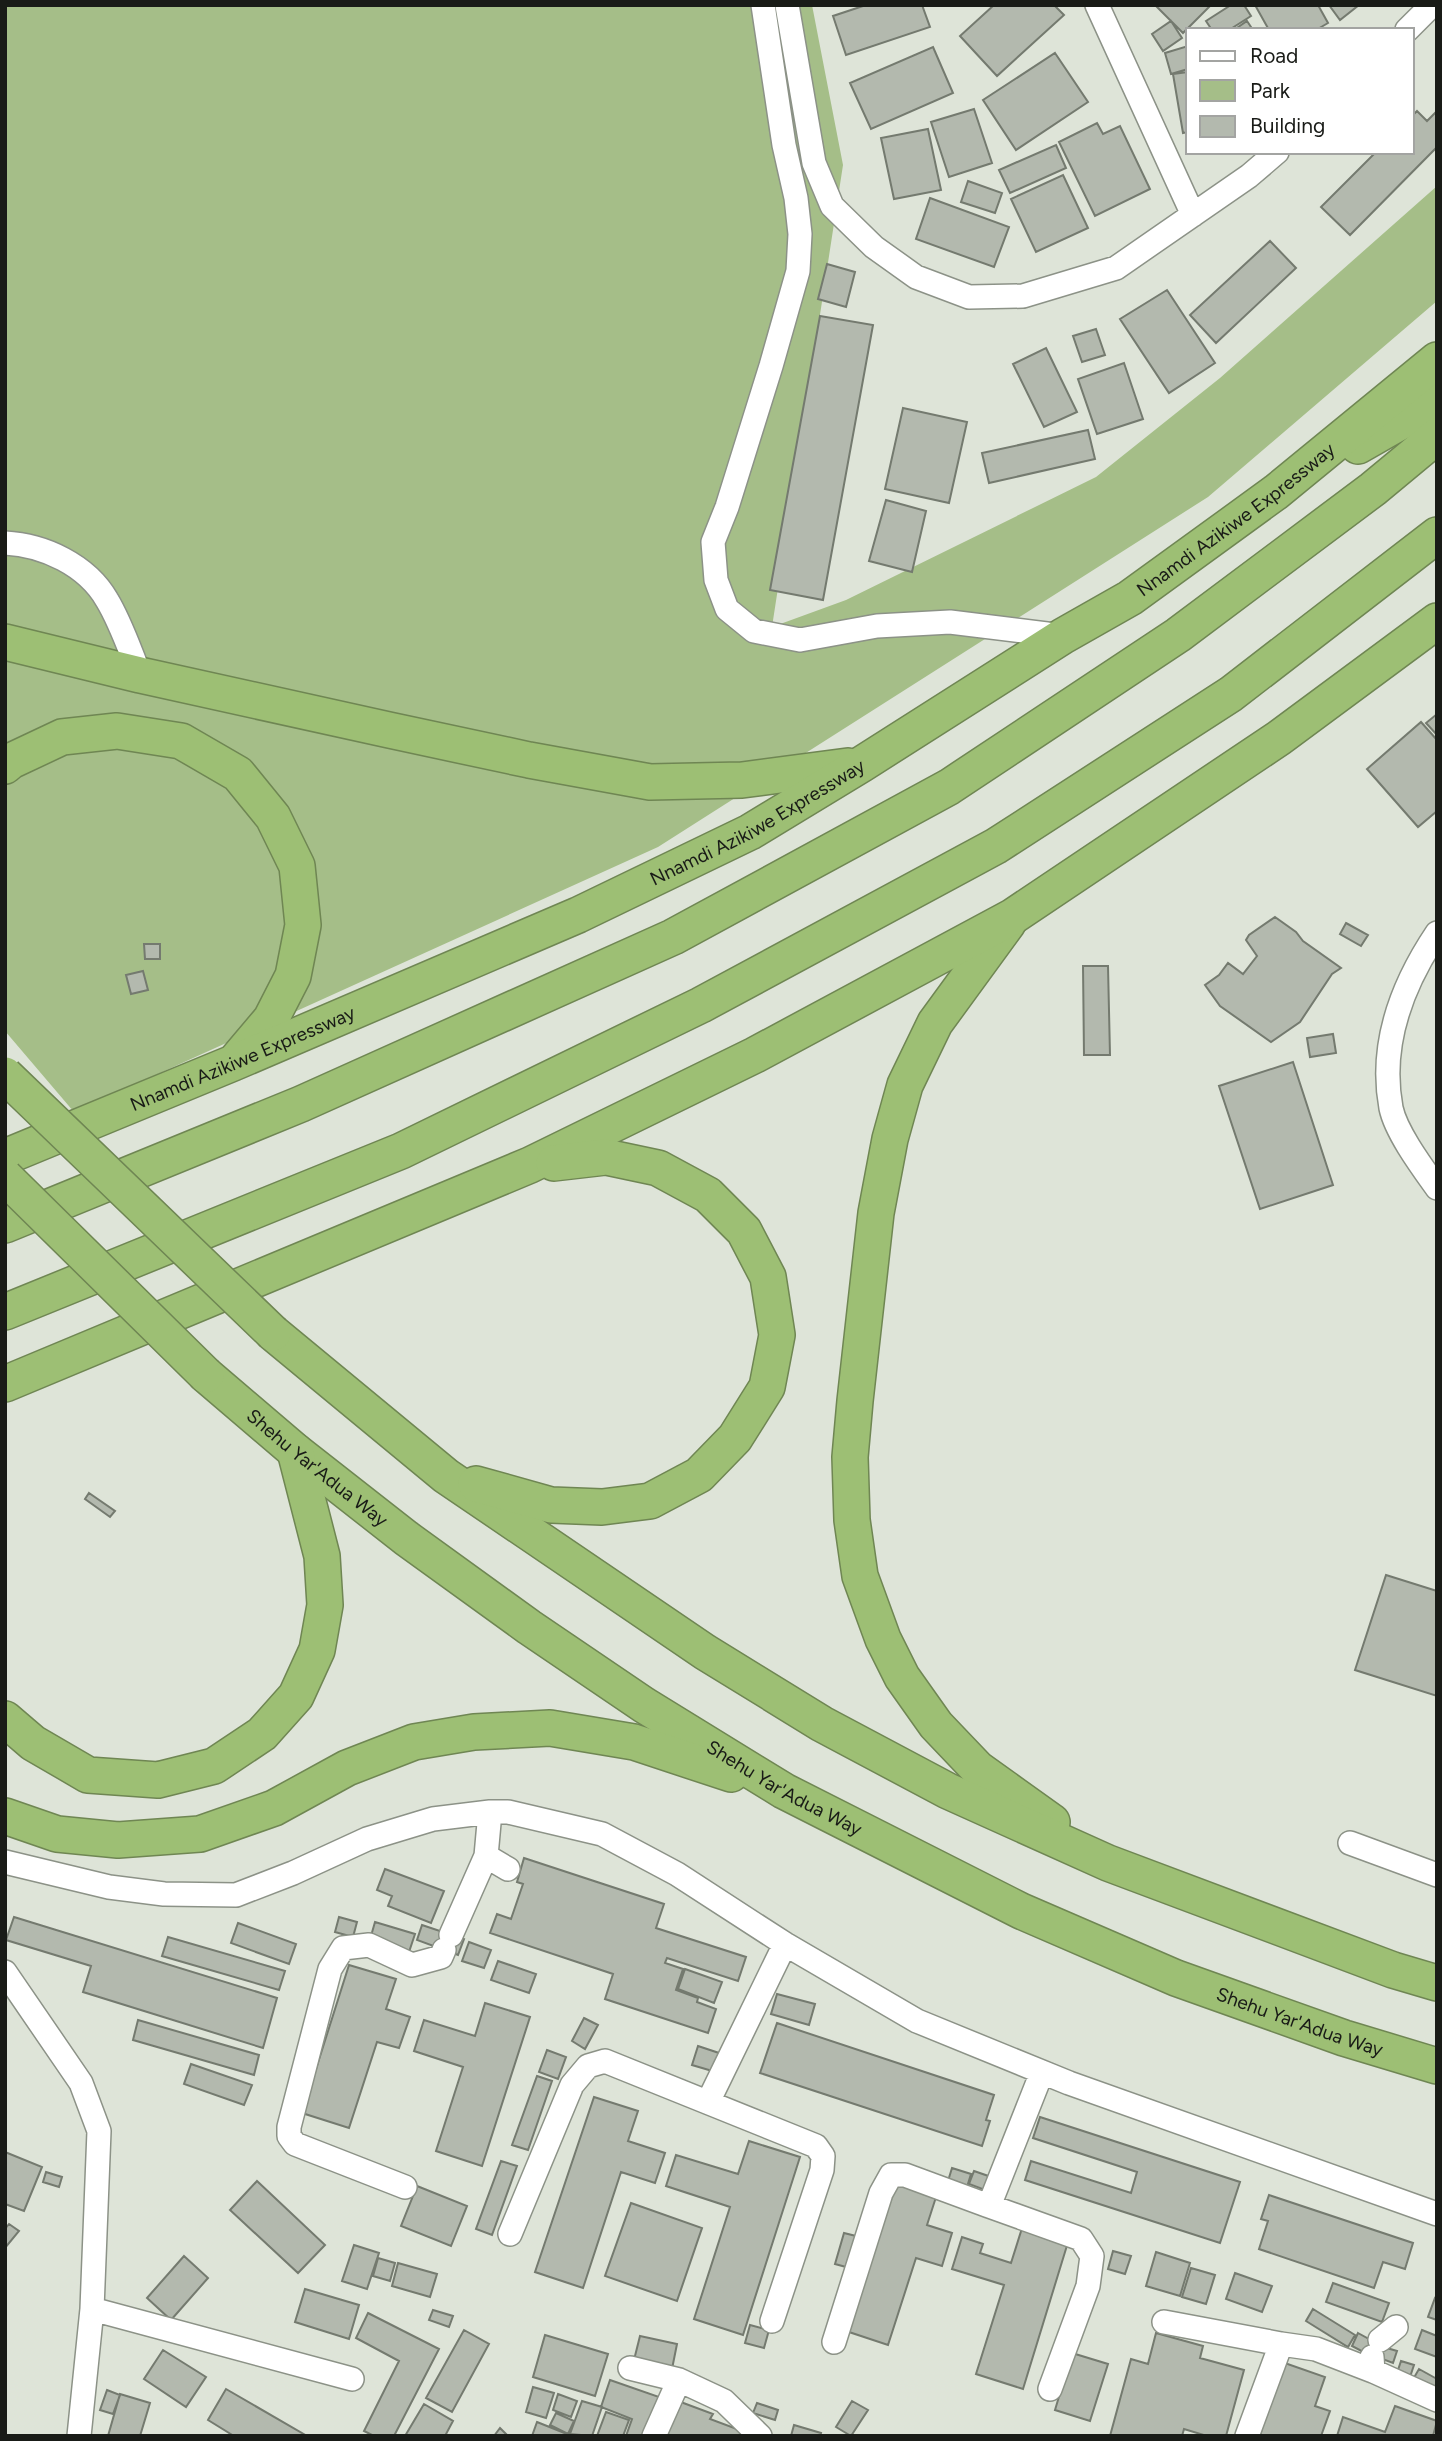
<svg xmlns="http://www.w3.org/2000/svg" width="1442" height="2441" font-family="Figtree,sans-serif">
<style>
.green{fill:#a5be88}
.building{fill:#b3b9ae;stroke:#747a6f;stroke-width:2}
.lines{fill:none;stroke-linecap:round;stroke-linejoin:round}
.minor-casing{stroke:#8c9287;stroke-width:26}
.highway-casing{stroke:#6f8653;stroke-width:38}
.minor{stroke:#fff;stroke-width:23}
.highway{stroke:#9dbf74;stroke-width:35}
.highway-bridge-casing{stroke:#6f8653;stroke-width:38;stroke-linecap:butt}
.highway-bridge{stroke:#9dbf74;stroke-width:35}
.labels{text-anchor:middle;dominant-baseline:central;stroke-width:5;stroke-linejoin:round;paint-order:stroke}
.street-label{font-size:19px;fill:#191b17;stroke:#fff}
</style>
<rect width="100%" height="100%" fill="#dee4d8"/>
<path class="green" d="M 5,5 L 812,5 L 843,165 L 772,627 L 846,600 L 1096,477 L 1220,378 L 1437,186 L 1437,301 L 1208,497 L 658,847 L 74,1112 L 5,1031 Z"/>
<path class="building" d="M 866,5 L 922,5 L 930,27 L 846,55 L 833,16 Z
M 994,5 L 1054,5 L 1064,15 L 997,76 L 960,36 Z
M 1155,5 L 1211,5 L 1183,33 Z
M 1231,5 L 1244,5 L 1251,16 L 1229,30 L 1212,30 L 1206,21 Z
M 1255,5 L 1318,5 L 1328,23 L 1316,30 L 1269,30 Z
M 1329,5 L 1359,5 L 1340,20 Z
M 1171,21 L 1182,38 L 1163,51 L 1152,34 Z
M 1247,21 L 1253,30 L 1234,30 Z
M 1188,46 L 1188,69 L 1171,74 L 1165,53 Z
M 933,47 L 953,93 L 871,129 L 850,83 Z
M 1055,53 L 1088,102 L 1016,150 L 983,100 Z
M 1188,72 L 1188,132 L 1183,133 L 1173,74 Z
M 974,109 L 992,163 L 949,177 L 931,122 Z
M 1417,111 L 1427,121 L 1437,111 L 1437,147 L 1350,235 L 1321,207 L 1376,152 L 1412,152 L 1412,116 Z
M 1097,123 L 1103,134 L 1120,126 L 1150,189 L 1095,216 L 1059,142 Z
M 928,129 L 941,190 L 894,199 L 881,138 Z
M 1056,145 L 1066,168 L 1010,193 L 999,170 Z
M 1063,175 L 1088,228 L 1036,252 L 1011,199 Z
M 968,181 L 1002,193 L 995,213 L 961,202 Z
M 930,198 L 1009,227 L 994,267 L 916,239 Z
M 1270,241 L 1296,268 L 1216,343 L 1190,315 Z
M 827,264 L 855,272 L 846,307 L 818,299 Z
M 1167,290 L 1215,363 L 1169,393 L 1120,319 Z
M 820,316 L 873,325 L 823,600 L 770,590 Z
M 1096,329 L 1105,355 L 1082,362 L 1073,336 Z
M 1046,348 L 1077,412 L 1044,427 L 1013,364 Z
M 1124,363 L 1143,419 L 1097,434 L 1078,379 Z
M 903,408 L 967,422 L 949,503 L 885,489 Z
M 1088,430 L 1095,459 L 989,483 L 982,453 Z
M 886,500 L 926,511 L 912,572 L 869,561 Z
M 1437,714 L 1437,735 L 1426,723 Z
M 1421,722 L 1437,740 L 1437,811 L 1418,827 L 1367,769 Z
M 1275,917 L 1296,932 L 1303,941 L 1341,968 L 1332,974 L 1300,1022 L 1271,1042 L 1220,1006 L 1205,985 L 1219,975 L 1228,963 L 1243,974 L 1257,956 L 1246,940 L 1249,935 Z
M 1346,923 L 1368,935 L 1361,946 L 1340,934 Z
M 144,944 L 160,944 L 160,959 L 145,959 Z
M 1083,966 L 1108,966 L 1110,1055 L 1084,1055 Z
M 143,971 L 148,990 L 131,994 L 126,975 Z
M 1333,1034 L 1336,1053 L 1310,1057 L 1307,1038 Z
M 1293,1062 L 1333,1185 L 1260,1209 L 1219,1086 Z
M 89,1493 L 115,1511 L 110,1517 L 85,1499 Z
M 1386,1575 L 1437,1591 L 1437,1696 L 1355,1670 Z
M 524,1858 L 664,1904 L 656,1928 L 746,1957 L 738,1981 L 667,1958 L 665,1963 L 683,1969 L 676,1990 L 698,1998 L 697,2002 L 716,2009 L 708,2033 L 605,1999 L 613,1974 L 490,1933 L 497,1914 L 511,1919 L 523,1884 L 517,1882 Z
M 385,1869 L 444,1891 L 431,1923 L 388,1906 L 392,1896 L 377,1890 Z
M 14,1917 L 277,1998 L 263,2048 L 83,1992 L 91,1966 L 6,1940 Z
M 339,1917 L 357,1922 L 353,1937 L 335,1932 Z
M 375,1922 L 415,1934 L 408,1955 L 369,1943 Z
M 238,1923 L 296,1944 L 289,1964 L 231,1943 Z
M 422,1925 L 464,1939 L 458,1955 L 417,1940 Z
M 168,1937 L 285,1971 L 279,1990 L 162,1956 Z
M 469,1942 L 491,1950 L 484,1968 L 462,1961 Z
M 498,1961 L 536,1974 L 529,1993 L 491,1980 Z
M 349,1965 L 396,1979 L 386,2009 L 410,2017 L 399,2048 L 377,2042 L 349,2128 L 302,2113 Z
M 685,1969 L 722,1982 L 714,2003 L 678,1989 Z
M 777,1994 L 815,2004 L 809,2025 L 771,2014 Z
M 485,2003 L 530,2017 L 482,2166 L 436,2151 L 463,2067 L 414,2051 L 424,2020 L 475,2036 Z
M 584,2018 L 598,2025 L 585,2049 L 572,2041 Z
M 138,2020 L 259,2055 L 254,2075 L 133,2040 Z
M 777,2023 L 994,2095 L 986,2120 L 990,2121 L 982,2146 L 760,2073 Z
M 698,2046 L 725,2055 L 719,2073 L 692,2065 Z
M 547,2050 L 566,2057 L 558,2079 L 539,2072 Z
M 191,2064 L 252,2085 L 244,2105 L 184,2084 Z
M 537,2076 L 552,2081 L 528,2150 L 512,2145 Z
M 594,2097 L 638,2111 L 628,2141 L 665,2153 L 655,2183 L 621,2172 L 583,2288 L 535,2272 Z
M 1040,2117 L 1240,2182 L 1220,2243 L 1025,2180 L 1031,2161 L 1131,2193 L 1137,2172 L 1033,2138 Z
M 749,2141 L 800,2157 L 743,2335 L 694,2319 L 730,2207 L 666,2186 L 676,2155 L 738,2174 Z
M 5,2152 L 42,2167 L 24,2211 L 5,2204 Z
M 501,2161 L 517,2166 L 492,2235 L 476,2229 Z
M 952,2168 L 971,2174 L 967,2187 L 948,2181 Z
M 974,2171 L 997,2179 L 993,2193 L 969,2184 Z
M 46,2172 L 62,2177 L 59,2187 L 43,2182 Z
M 892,2180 L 937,2194 L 927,2225 L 952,2233 L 942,2266 L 916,2258 L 888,2345 L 843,2330 Z
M 257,2181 L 325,2245 L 298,2273 L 230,2210 Z
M 417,2186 L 467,2206 L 451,2246 L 401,2226 Z
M 1269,2195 L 1413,2243 L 1405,2269 L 1383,2262 L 1374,2288 L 1259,2249 L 1268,2221 L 1261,2219 Z
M 631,2203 L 702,2228 L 677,2301 L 605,2276 Z
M 9,2224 L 19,2231 L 5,2248 L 5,2229 Z
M 1023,2225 L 1069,2239 L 1023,2389 L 976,2374 L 1004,2285 L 952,2269 L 962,2237 L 983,2244 L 980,2253 L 1011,2263 Z
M 844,2233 L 856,2236 L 846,2267 L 835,2264 Z
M 354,2245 L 379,2253 L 367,2289 L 342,2281 Z
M 1113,2251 L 1131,2256 L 1125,2274 L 1108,2269 Z
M 1156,2252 L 1190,2263 L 1180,2296 L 1146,2286 Z
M 184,2256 L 208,2278 L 171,2320 L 147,2298 Z
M 378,2258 L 395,2263 L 390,2281 L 373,2276 Z
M 398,2263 L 437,2274 L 430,2297 L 392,2286 Z
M 1191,2268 L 1215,2275 L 1206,2304 L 1182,2297 Z
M 1235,2273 L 1272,2286 L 1262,2312 L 1226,2299 Z
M 1333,2283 L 1389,2303 L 1382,2322 L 1326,2302 Z
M 305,2289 L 359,2305 L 349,2339 L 295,2322 Z
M 1435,2298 L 1437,2299 L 1437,2320 L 1428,2317 Z
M 1313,2309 L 1355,2335 L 1348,2347 L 1306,2321 Z
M 433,2310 L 453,2316 L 449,2327 L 429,2320 Z
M 368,2313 L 439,2349 L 394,2436 L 374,2436 L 364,2431 L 399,2361 L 356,2338 Z
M 750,2325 L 769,2330 L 764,2348 L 745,2343 Z
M 464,2330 L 489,2344 L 452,2412 L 426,2398 Z
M 1422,2330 L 1437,2336 L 1437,2357 L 1415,2349 Z
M 1156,2333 L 1203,2346 L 1200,2358 L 1244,2370 L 1226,2436 L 1207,2436 L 1184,2429 L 1182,2436 L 1110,2436 L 1131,2359 L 1148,2364 Z
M 1358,2333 L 1376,2343 L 1369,2355 L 1352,2346 Z
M 545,2335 L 608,2354 L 595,2396 L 533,2377 Z
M 640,2336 L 677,2344 L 672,2369 L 634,2360 Z
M 1380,2346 L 1397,2351 L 1393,2363 L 1377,2357 Z
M 163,2350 L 206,2377 L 186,2407 L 144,2379 Z
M 1072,2353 L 1108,2364 L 1090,2421 L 1055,2410 Z
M 1279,2361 L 1325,2377 L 1315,2406 L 1330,2411 L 1321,2436 L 1260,2436 Z
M 1401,2361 L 1414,2365 L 1410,2377 L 1397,2373 Z
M 1419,2369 L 1437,2379 L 1437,2395 L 1412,2381 Z
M 610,2380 L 662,2398 L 648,2436 L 626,2436 L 632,2419 L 601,2407 Z
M 533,2387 L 554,2393 L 546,2418 L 526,2412 Z
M 226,2389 L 307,2436 L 234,2436 L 208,2420 Z
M 107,2390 L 120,2395 L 113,2414 L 100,2410 Z
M 120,2394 L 150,2403 L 140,2436 L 108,2436 Z
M 558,2394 L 577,2401 L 571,2417 L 553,2410 Z
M 582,2401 L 602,2407 L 592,2436 L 570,2434 Z
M 678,2401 L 713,2414 L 710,2419 L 745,2432 L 743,2436 L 665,2436 Z
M 852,2401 L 868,2410 L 851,2436 L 836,2427 Z
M 757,2403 L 778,2410 L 775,2420 L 753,2413 Z
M 424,2404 L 453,2421 L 445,2436 L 405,2436 Z
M 1395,2406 L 1437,2421 L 1433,2436 L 1337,2436 L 1343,2417 L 1385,2432 Z
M 606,2412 L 629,2420 L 623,2436 L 597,2436 Z
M 556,2413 L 574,2421 L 568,2434 L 550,2425 Z
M 537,2422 L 572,2436 L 532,2436 Z
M 794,2425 L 821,2433 L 820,2436 L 791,2436 Z
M 500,2428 L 508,2436 L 494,2436 Z"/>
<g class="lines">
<g class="minor-casing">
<path id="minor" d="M 763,5 L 784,145 L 796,198 L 800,234 L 798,271 L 771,366 L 727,507 L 713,542 L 716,580 L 727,609 L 754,631 L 800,640 L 877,626 L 950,622 L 1063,636
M 787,5 L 814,163 L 832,206 L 874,247 L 916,277 L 969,297 L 1023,296 L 1116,268 L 1249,176 L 1277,152
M 1097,5 L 1193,215
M 1407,30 L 1432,5
M 5,543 C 44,545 87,565 107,600 C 121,623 130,651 140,675
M 1437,933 C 1402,985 1379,1044 1391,1108 C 1396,1132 1422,1167 1437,1188
M 1350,1843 L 1437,1875
M 486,1856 L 508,1869
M 5,1862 L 109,1887 L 164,1894 L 236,1895 L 293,1873 L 367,1839 L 433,1819 L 490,1812 L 508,1812 L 602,1834 L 677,1874 L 785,1944 L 917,2021 L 1069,2083 L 1437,2214
M 451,1935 L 486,1856 L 490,1812
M 5,1972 L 81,2083 L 99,2131 L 92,2309 L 79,2436
M 708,2102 L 785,1944
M 405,2187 L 295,2144 L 289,2136 L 289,2127 L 330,1969 L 343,1948 L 369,1945 L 412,1965 L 441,1957 L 444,1950
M 989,2206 L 1081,2239 L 1092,2256 L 1088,2286 L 1050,2389
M 510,2234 L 572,2085 L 588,2066 L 605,2061 L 816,2146 L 823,2156 L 822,2170 L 772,2321
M 92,2309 L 352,2379
M 1164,2322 L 1281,2344
M 1380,2340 L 1396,2327
M 834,2342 L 881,2193 L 891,2175 L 905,2175 L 989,2206 L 1042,2072
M 630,2368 L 679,2380 L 724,2401 L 760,2436
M 1373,2371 L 1437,2400
M 654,2436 L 679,2380
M 1247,2436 L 1281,2344 L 1316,2349 L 1373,2371 L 1372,2357"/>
</g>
<g class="highway-casing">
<g id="highway">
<path d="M 1358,446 L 1437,401"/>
<path d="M 5,642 L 140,675 L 389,730 L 529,760 L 650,782 L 742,780 L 848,766"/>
<path d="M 5,766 L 11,761 L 62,737 L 117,731 L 181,741 L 238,774 L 273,817 L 297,866 L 303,925 L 293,976 L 271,1019 L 238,1058"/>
<path d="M 1008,923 L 935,1023 L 905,1085 L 890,1139 L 876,1213 L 855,1401 L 850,1457 L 852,1520 L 860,1576 L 883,1639 L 902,1677 L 936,1725 L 978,1769 L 1052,1822"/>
<path id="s1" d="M 5,1157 L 233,1063 L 578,915 L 750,832 L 862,764 L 1063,636 L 1130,598 L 1276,492 L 1437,360"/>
<path d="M 5,1225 L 301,1104 L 673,937 L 949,787 L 1178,635 L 1373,489 L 1437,436"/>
<path d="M 5,1312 L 401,1151 L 701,1005 L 996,846 L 1231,694 L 1437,535"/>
<path d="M 273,1333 L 446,1476 L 705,1652 L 822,1724 L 948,1791 L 1108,1863 L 1393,1970 L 1437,1983"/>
<path id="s2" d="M 206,1375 L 295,1451 L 406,1538 L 529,1627 L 644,1705 L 784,1791 L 1021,1911 L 1176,1978 L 1344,2038 L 1437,2066"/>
<path d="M 5,1384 L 530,1165 L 755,1055 L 1012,917 L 1279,738 L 1437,621"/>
<path d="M 476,1484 L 551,1505 L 602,1507 L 650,1501 L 699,1475 L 735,1438 L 767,1387 L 777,1335 L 768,1277 L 744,1231 L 708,1195 L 658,1168 L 606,1157 L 554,1163"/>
<path d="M 5,1719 L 33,1743 L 88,1775 L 158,1780 L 214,1766 L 262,1734 L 296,1696 L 317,1650 L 325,1605 L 322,1556 L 295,1451"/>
<path d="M 5,1816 L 57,1834 L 118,1840 L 200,1834 L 274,1808 L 347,1768 L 414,1742 L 474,1732 L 550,1728 L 634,1742 L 731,1774"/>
</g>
</g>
<use href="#minor" class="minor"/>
<use href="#highway" class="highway"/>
<g class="highway-bridge-casing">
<path id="highway-bridge" d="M 5,1075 L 273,1333
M 5,1177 L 206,1375"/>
</g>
<use href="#highway-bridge" class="highway-bridge"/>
</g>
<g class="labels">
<g class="street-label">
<text stroke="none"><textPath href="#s1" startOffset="1391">Nnamdi Azikiwe Expressway</textPath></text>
<text stroke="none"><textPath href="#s1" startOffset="824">Nnamdi Azikiwe Expressway</textPath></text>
<text stroke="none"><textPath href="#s1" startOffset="257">Nnamdi Azikiwe Expressway</textPath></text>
<text stroke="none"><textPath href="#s2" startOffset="145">Shehu Yar'Adua Way</textPath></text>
<text stroke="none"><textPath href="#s2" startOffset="712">Shehu Yar'Adua Way</textPath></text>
<text stroke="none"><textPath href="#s2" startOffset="1279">Shehu Yar'Adua Way</textPath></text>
</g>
</g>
<rect width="1442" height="2441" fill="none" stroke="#191b17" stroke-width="14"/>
<rect x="1186" y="28" width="228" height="126" fill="#ffffff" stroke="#a3a4a2" stroke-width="2"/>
<rect x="1200" y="51" width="35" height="10" fill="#ffffff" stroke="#a3a4a2" stroke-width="2"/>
<text x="1250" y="63" font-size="21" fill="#191b17">Road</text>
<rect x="1200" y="80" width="35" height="21" fill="#a5be88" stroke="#a3a4a2" stroke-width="2"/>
<text x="1250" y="98" font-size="21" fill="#191b17">Park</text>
<rect x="1200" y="116" width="35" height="21" fill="#b3b9ae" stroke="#a3a4a2" stroke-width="2"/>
<text x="1250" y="133" font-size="21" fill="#191b17">Building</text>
</svg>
